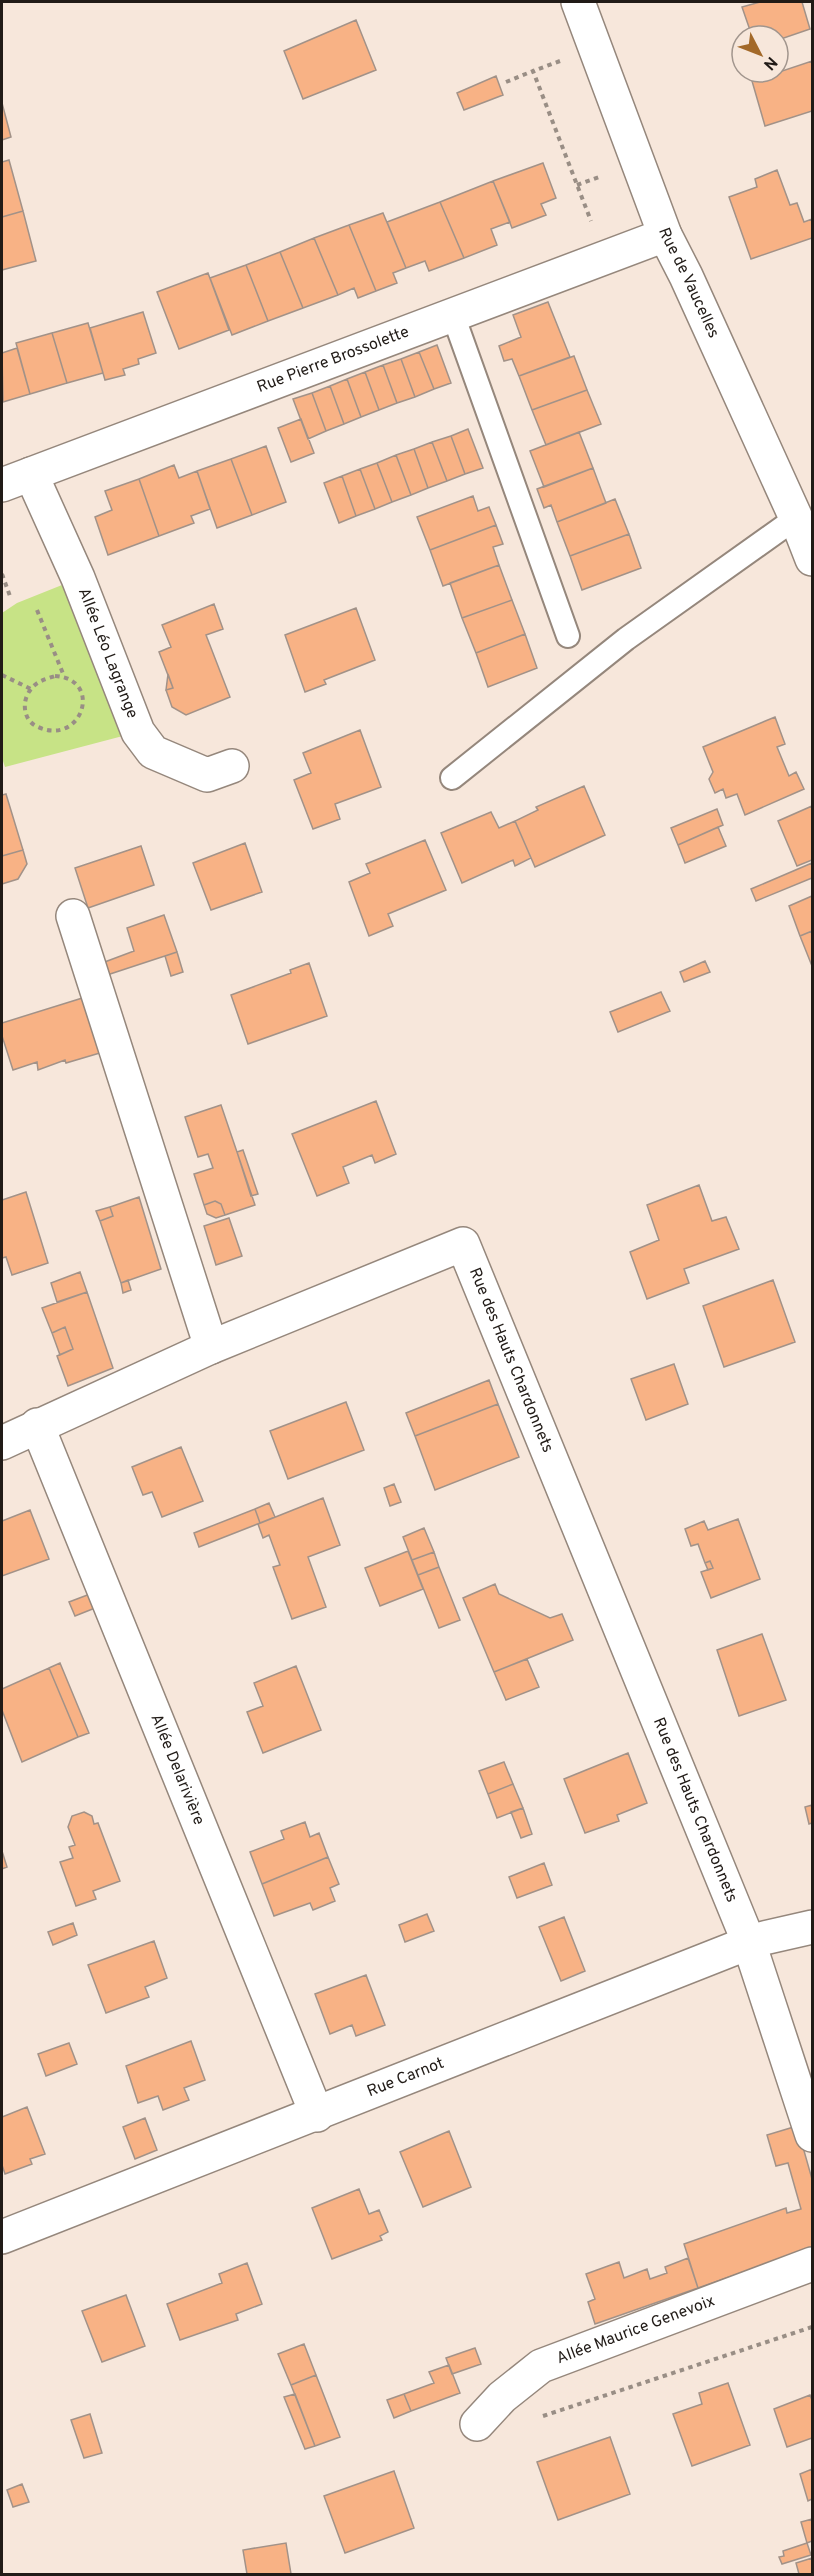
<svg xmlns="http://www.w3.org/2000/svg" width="814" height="2576" font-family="Overpass,sans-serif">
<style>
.green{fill:#c7e386}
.building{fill:#f8b285;stroke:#a29288;stroke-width:1.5}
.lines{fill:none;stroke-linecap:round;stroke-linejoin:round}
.lane-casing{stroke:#95877c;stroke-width:26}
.street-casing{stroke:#95877c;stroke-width:36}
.path{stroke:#998e85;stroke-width:4;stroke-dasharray:4.5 4.5;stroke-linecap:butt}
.lane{stroke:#fff;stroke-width:22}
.street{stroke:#fff;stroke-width:33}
.labels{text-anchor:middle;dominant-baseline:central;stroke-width:5;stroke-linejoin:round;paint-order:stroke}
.street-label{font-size:16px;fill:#211b17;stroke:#f7e7db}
</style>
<rect width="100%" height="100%" fill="#f7e7db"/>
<path class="green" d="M 67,583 L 138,732 L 5,767 L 2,758 L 2,613 L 17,603 Z"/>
<path class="building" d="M 760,2 L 802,2 L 810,29 L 778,40 L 778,36 L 752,36 L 742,7 Z
M 356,20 L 376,70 L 303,99 L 284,51 Z
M 812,61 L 812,111 L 765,126 L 752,81 Z
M 496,76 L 503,95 L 464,110 L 457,93 Z
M 2,103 L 11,137 L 2,140 Z
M 9,160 L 23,211 L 2,217 L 2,162 Z
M 543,163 L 556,198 L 541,204 L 546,215 L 512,228 L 493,181 Z
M 777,170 L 790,205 L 797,203 L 804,222 L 812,219 L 812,238 L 751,259 L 729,197 L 757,187 L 755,179 Z
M 493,181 L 510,222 L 491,229 L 497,245 L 464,258 L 440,202 Z
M 440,202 L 464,258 L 429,271 L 425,261 L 406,268 L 387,222 Z
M 23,211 L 36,261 L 2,270 L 2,217 Z
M 383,213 L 406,268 L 393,273 L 397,283 L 376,291 L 349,225 Z
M 349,225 L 376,291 L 358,298 L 354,288 L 338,295 L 314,238 Z
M 314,238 L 338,295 L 303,308 L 280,252 Z
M 280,252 L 303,308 L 268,321 L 246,265 Z
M 246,265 L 268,321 L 232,335 L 210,278 Z
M 208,273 L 229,330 L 179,349 L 157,292 Z
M 548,302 L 570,357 L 519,376 L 512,359 L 504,361 L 499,346 L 521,337 L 513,315 Z
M 143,312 L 156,353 L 138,359 L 139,364 L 123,369 L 125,375 L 105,380 L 90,328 Z
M 88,323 L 103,373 L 67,383 L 52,333 Z
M 52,333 L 67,383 L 30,394 L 16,343 Z
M 437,345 L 451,383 L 434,389 L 419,352 Z
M 17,348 L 30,394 L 3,402 L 2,353 Z
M 419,352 L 434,389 L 415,397 L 401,359 Z
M 574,356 L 587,390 L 532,410 L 519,376 Z
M 401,359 L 415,397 L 397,403 L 383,365 Z
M 383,365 L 397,403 L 379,410 L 365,372 Z
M 365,372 L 379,410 L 361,417 L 347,379 Z
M 347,379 L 361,417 L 344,424 L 330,386 Z
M 330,386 L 344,424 L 326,431 L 312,393 Z
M 587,390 L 601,424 L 546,445 L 532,410 Z
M 312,393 L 326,431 L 308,439 L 293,399 Z
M 301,419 L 314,453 L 291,462 L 278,428 Z
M 468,429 L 483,468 L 465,474 L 451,436 Z
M 579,432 L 593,468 L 544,487 L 530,451 Z
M 451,436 L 465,474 L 447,481 L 432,442 Z
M 432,442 L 447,481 L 428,488 L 414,449 Z
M 266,446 L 286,502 L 252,515 L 231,459 Z
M 414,449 L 428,488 L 411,495 L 396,455 Z
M 396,455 L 411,495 L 392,502 L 377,463 Z
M 231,459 L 252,515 L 217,528 L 197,471 Z
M 377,463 L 392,502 L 375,509 L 360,469 Z
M 174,465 L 179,478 L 197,471 L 210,509 L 191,516 L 194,523 L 159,536 L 139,479 Z
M 593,468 L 606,503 L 557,522 L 551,505 L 544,508 L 537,489 Z
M 360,469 L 375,509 L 356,516 L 342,476 Z
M 342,476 L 356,516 L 339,523 L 324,483 Z
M 139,479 L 159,536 L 108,555 L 95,517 L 112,510 L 105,491 Z
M 473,496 L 478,511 L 489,507 L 496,525 L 430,550 L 417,517 Z
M 615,499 L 629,534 L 570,556 L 557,522 Z
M 496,525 L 503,544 L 493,547 L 499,565 L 443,586 L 430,550 Z
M 629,534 L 641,568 L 582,590 L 570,556 Z
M 499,565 L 512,600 L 462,618 L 450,583 Z
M 512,600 L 525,634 L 476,653 L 462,618 Z
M 214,604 L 223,629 L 206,635 L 230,697 L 186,715 L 172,707 L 166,690 L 173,688 L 159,652 L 171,647 L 162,625 Z
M 356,608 L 375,660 L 324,680 L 326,684 L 305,692 L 285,635 Z
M 525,634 L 537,668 L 488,687 L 476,653 Z
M 168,674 L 173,688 L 166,690 Z
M 775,717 L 785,744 L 777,747 L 789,776 L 796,772 L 804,789 L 745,815 L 737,794 L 726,798 L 723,789 L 715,793 L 709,779 L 713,772 L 703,747 Z
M 360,730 L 381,787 L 335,804 L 340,819 L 313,829 L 294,780 L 311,773 L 303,753 Z
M 584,786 L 605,835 L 535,867 L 515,821 L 538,810 L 536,807 Z
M 6,794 L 23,850 L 2,856 L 2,795 Z
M 812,806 L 812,860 L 797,866 L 778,821 Z
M 717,809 L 723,825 L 678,845 L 671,828 Z
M 491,812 L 499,828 L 515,821 L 531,858 L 515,866 L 513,860 L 462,883 L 441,833 Z
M 718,827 L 726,846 L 685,863 L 678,845 Z
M 425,840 L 446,890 L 388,914 L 393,926 L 369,936 L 349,882 L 370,873 L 366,864 Z
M 245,843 L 262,892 L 211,910 L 193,863 Z
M 141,846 L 154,885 L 88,908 L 75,868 Z
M 23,850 L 27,864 L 18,879 L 2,884 L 2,856 Z
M 812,863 L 812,878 L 756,901 L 751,889 Z
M 812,896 L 812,931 L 800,936 L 789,906 Z
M 164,915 L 177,952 L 107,975 L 102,963 L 134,951 L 127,928 Z
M 812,931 L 812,966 L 800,936 Z
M 177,952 L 183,972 L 171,976 L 165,956 Z
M 705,961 L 710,972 L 684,982 L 680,972 Z
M 309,963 L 327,1016 L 248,1044 L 231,995 L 291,973 L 290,970 Z
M 661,992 L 670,1011 L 618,1032 L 610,1012 Z
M 92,995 L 110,1050 L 66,1063 L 65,1060 L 38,1070 L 37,1062 L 13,1070 L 2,1036 L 2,1023 Z
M 376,1101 L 396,1154 L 375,1163 L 372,1155 L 343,1167 L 349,1183 L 317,1196 L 292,1134 Z
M 221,1105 L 255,1205 L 225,1215 L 221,1204 L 215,1201 L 204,1205 L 194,1174 L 213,1168 L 208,1154 L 198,1157 L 185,1117 Z
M 243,1150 L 258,1194 L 251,1196 L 237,1152 Z
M 699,1185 L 712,1221 L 726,1217 L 739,1249 L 684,1269 L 689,1283 L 647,1299 L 630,1252 L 659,1240 L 647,1205 Z
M 26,1192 L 48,1263 L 12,1275 L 6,1257 L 2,1258 L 2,1200 Z
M 139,1197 L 161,1269 L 121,1283 L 100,1221 L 113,1216 L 110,1207 Z
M 215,1201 L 221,1204 L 225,1215 L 216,1218 L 207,1214 L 204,1205 Z
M 110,1207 L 113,1216 L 100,1221 L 96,1211 Z
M 229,1218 L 242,1256 L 216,1265 L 204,1226 Z
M 80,1272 L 87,1292 L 57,1302 L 51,1283 Z
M 128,1280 L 131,1290 L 123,1293 L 121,1283 Z
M 773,1280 L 795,1342 L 724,1367 L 703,1306 Z
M 87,1292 L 113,1368 L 68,1386 L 57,1356 L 73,1349 L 65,1327 L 52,1333 L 42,1308 Z
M 65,1327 L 73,1349 L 60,1355 L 52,1333 Z
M 674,1364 L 688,1404 L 646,1420 L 631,1379 Z
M 489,1380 L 498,1404 L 415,1436 L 406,1413 Z
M 346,1402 L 364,1450 L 288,1479 L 270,1431 Z
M 498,1404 L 519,1457 L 435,1490 L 415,1436 Z
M 181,1447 L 203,1501 L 162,1517 L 152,1492 L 143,1495 L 132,1467 Z
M 394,1484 L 401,1502 L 390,1506 L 384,1488 Z
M 323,1498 L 340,1545 L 308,1557 L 326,1607 L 292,1619 L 273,1567 L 280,1565 L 269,1535 L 263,1538 L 258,1524 Z
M 269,1503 L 275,1517 L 260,1523 L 255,1509 Z
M 255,1509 L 260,1523 L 199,1547 L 194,1533 Z
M 30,1510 L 49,1559 L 2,1576 L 2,1521 Z
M 738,1519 L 760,1579 L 711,1598 L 701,1572 L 713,1568 L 710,1561 L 705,1563 L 698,1544 L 691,1546 L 685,1529 L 704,1521 L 708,1530 Z
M 424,1528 L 434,1552 L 412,1560 L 403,1537 Z
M 408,1551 L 423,1589 L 380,1606 L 365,1568 Z
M 434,1552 L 439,1567 L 418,1575 L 412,1560 Z
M 710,1561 L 713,1568 L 708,1570 L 705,1563 Z
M 439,1567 L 460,1620 L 439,1628 L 418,1575 Z
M 495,1584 L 499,1594 L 550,1618 L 562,1614 L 573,1640 L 494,1672 L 463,1598 Z
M 90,1594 L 95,1608 L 75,1616 L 69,1602 Z
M 762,1634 L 786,1700 L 739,1716 L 717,1650 Z
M 527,1659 L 539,1687 L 506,1700 L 494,1672 Z
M 60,1663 L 89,1733 L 78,1737 L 49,1668 Z
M 296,1666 L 321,1730 L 263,1753 L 247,1712 L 263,1706 L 254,1683 Z
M 49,1668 L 78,1737 L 22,1762 L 2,1710 L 2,1689 Z
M 628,1753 L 647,1803 L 617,1815 L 619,1821 L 585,1833 L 564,1779 Z
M 504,1762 L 513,1784 L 488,1794 L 479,1771 Z
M 513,1784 L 523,1808 L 497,1818 L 488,1794 Z
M 812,1805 L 812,1823 L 809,1824 L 805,1807 Z
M 523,1808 L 532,1834 L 521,1838 L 511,1812 Z
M 84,1812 L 92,1816 L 94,1824 L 98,1823 L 120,1881 L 93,1891 L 96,1899 L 76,1906 L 60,1862 L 73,1858 L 69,1847 L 75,1845 L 68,1827 L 72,1816 Z
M 305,1822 L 310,1837 L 319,1833 L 328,1857 L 262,1884 L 250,1852 L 284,1839 L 281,1831 Z
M 2,1851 L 7,1867 L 2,1869 Z
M 328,1857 L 339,1884 L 330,1888 L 335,1901 L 313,1910 L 310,1903 L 274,1916 L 262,1884 Z
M 544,1863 L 552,1885 L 517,1898 L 509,1877 Z
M 427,1914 L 434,1931 L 405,1942 L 399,1925 Z
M 564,1917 L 585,1971 L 561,1981 L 539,1927 Z
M 73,1923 L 77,1935 L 53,1945 L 48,1932 Z
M 154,1941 L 167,1978 L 145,1987 L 149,1997 L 106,2013 L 88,1965 Z
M 366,1975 L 385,2025 L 356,2036 L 352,2025 L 330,2034 L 315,1994 Z
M 191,2041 L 205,2080 L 184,2088 L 189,2100 L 163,2110 L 158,2096 L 138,2103 L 126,2066 Z
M 69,2043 L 77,2064 L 46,2076 L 38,2054 Z
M 27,2107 L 45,2154 L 30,2159 L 32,2164 L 5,2174 L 2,2165 L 2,2117 Z
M 145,2118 L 157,2150 L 135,2159 L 123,2127 Z
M 797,2126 L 812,2179 L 812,2248 L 698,2288 L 684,2244 L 786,2208 L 787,2213 L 801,2209 L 788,2163 L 776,2166 L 767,2135 Z
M 449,2131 L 471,2187 L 423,2207 L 400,2152 Z
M 359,2189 L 369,2214 L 379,2210 L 388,2232 L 380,2236 L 382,2240 L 332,2259 L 312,2208 Z
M 688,2258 L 698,2288 L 595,2324 L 588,2302 L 595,2299 L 586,2274 L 619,2262 L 624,2278 L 647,2269 L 650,2279 L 667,2273 L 665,2267 Z
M 247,2263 L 262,2304 L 236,2314 L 238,2320 L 180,2340 L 167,2304 L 222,2283 L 219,2274 Z
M 126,2295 L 145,2346 L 102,2362 L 82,2311 Z
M 304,2344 L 316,2375 L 291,2385 L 278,2354 Z
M 475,2348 L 481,2364 L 452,2374 L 446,2358 Z
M 449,2365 L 460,2393 L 411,2411 L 404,2394 L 434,2383 L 429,2372 Z
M 316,2375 L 340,2437 L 315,2446 L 291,2385 Z
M 728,2383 L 750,2445 L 692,2466 L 673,2414 L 702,2404 L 699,2393 Z
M 295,2394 L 315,2446 L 305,2449 L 284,2397 Z
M 404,2394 L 411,2411 L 394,2418 L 387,2400 Z
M 810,2395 L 812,2400 L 812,2438 L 787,2447 L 774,2409 Z
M 90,2414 L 102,2453 L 84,2458 L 71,2420 Z
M 610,2437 L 630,2494 L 558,2520 L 537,2462 Z
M 812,2469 L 812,2499 L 808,2501 L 800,2474 Z
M 394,2471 L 414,2528 L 345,2553 L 324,2496 Z
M 22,2484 L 29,2502 L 13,2507 L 7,2490 Z
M 812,2519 L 812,2541 L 807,2543 L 801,2522 Z
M 286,2543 L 291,2574 L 247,2574 L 243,2550 Z
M 807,2543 L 811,2555 L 782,2564 L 779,2557 L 784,2556 L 783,2551 Z
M 812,2558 L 812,2574 L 799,2574 L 796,2563 Z"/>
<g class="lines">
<g class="lane-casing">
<path id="lane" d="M 453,315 L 568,636
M 452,778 L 626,639 L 796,518"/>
</g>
<g class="street-casing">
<g id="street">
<path id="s1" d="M 578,2 L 665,235 L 686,276 L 796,518 L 812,559"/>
<path id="s2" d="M 31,474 L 78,578 L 138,732 L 153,752 L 207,775 L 232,766"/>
<path id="s3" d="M 2,485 L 665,235"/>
<path d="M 73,916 L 211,1347"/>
<path id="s4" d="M 37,1425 L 317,2115"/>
<path id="s5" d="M 2,1443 L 211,1347 L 463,1244 L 749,1943 L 812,2135"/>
<path id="s6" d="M 2,2237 L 733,1949 L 764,1938 L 812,1927"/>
<path id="s7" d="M 477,2424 L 502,2397 L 541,2366 L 812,2264"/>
</g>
</g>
<path class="path" d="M 560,61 L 533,71 L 591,221
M 506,82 L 533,71
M 577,185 L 602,176
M 2,574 L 11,599
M 37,610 L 64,676
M 2,675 L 31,689
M 55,676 C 104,679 82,747 38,727 C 23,721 21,701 31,689 C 37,681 46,679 55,676 Z
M 543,2416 L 812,2327"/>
<use href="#lane" class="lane"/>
<use href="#street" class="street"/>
</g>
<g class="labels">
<g class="street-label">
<text stroke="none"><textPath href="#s1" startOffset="302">Rue de Vaucelles</textPath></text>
<text stroke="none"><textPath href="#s3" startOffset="354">Rue Pierre Brossolette</textPath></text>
<text stroke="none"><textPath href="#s2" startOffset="195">Allée Léo Lagrange</textPath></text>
<text stroke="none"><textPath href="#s5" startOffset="628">Rue des Hauts Chardonnets</textPath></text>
<text stroke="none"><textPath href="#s4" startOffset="372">Allée Delarivière</textPath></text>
<text stroke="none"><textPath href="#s5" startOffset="1114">Rue des Hauts Chardonnets</textPath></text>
<text stroke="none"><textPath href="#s6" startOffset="434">Rue Carnot</textPath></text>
<text stroke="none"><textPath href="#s7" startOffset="188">Allée Maurice Genevoix</textPath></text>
</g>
</g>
<rect width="814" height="2576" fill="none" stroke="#211b17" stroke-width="6"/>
<g transform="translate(760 54) rotate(132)"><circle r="28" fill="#f7e7db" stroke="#a1958d" stroke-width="1.5"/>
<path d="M0-4.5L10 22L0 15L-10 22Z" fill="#a36929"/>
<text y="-9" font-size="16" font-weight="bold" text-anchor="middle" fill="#211b17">N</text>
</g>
</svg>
